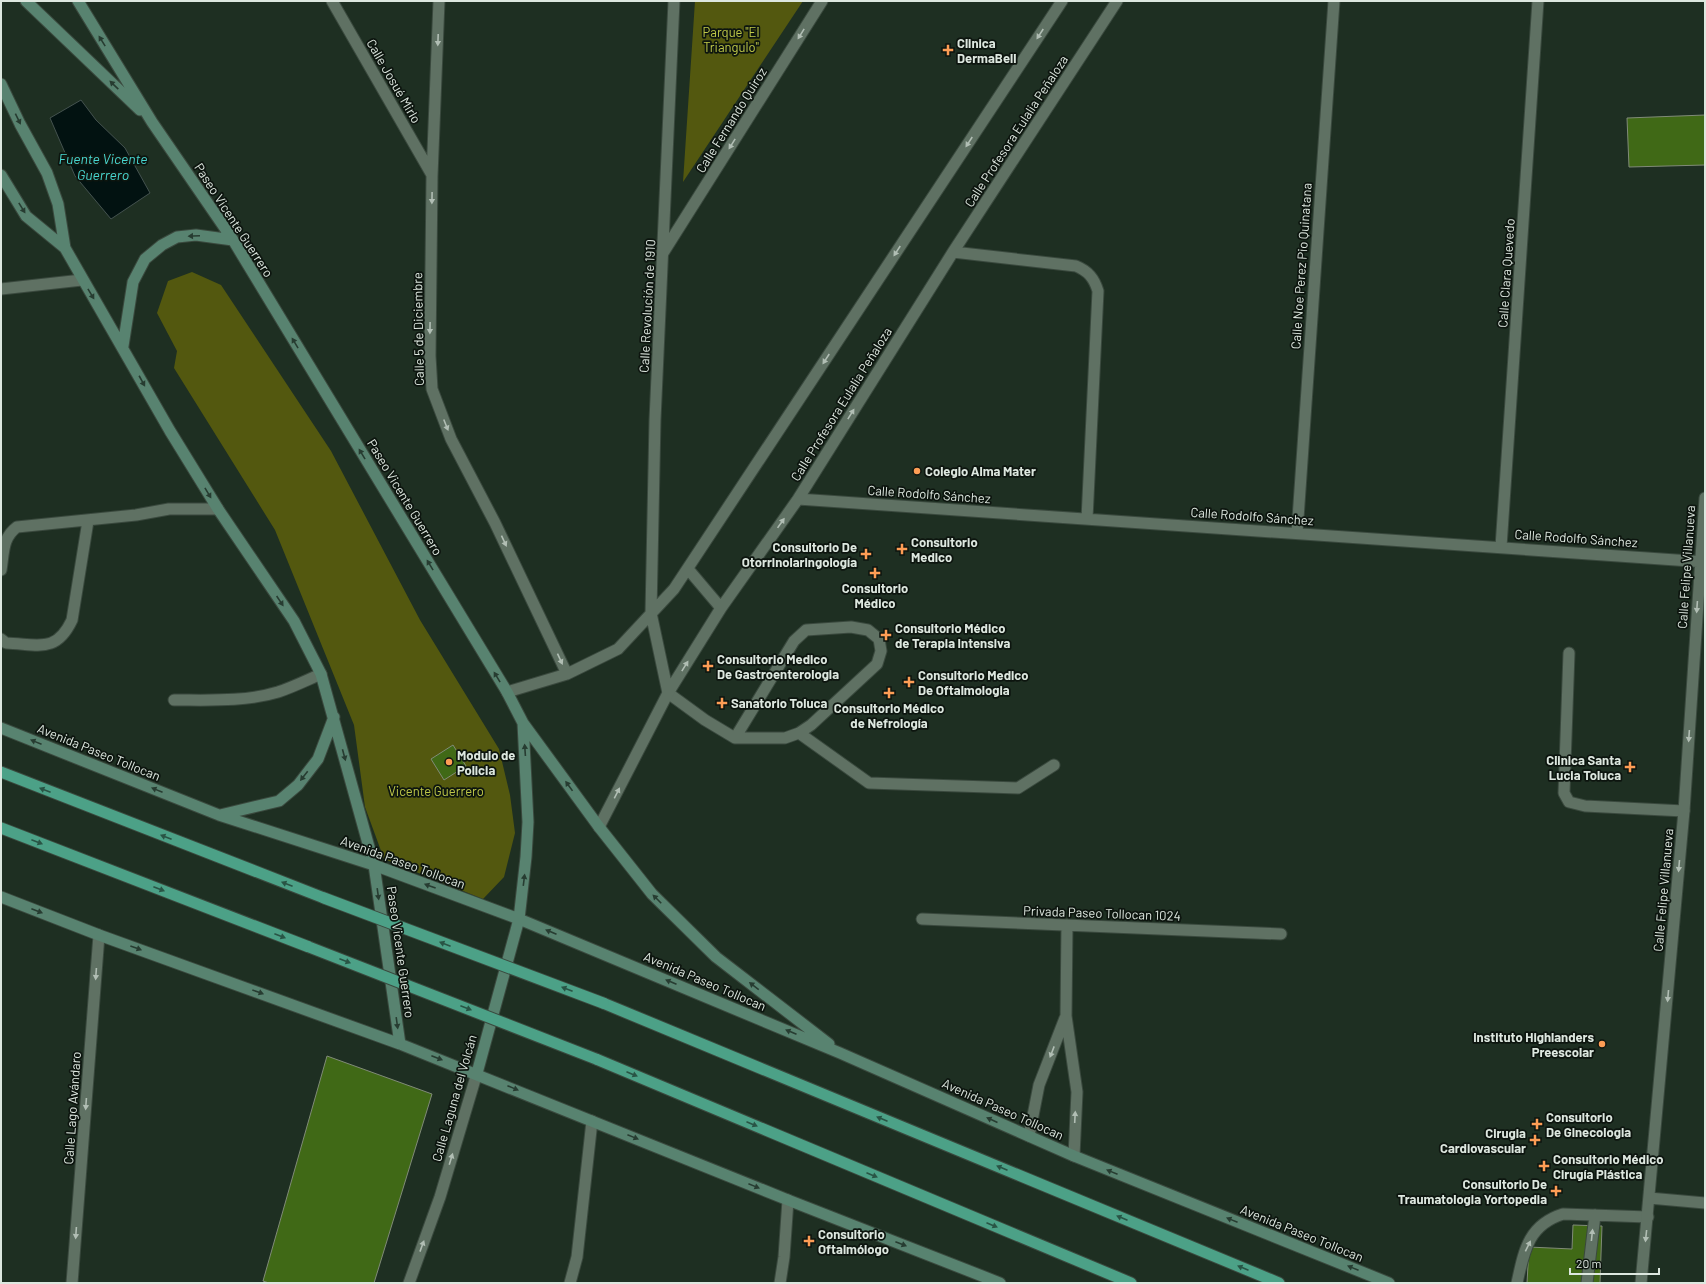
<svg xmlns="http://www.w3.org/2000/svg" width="1706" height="1284" font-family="Barlow,sans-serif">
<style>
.green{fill:#53580f}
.water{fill:#021211;stroke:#44524f}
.building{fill:#406916;stroke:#808b78}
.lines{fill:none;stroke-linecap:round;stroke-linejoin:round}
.service-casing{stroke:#3a493e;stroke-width:13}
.minor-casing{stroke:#3a493e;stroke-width:13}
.secondary-casing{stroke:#3a493e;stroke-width:13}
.trunk-casing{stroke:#3a493e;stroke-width:13}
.service{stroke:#5f7163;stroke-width:11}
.minor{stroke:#5f7163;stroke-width:11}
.secondary{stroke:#588370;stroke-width:11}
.trunk{stroke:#4ca187;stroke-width:11}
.trunk-bridge-casing{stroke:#3a493e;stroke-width:13;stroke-linecap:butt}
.trunk-bridge{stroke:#4ca187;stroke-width:11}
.oneway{fill:#b1beb4}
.oneway2{fill:#273c31}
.oneway3{fill:#295445}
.poi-dot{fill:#fd9d55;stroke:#0d150f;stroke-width:1.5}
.labels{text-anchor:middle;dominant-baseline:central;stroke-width:3.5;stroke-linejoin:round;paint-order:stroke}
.park-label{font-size:13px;fill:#bfc848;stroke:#0d150f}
.poi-label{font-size:13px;font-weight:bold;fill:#dde7df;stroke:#0d150f;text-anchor:start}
.street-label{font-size:13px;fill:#dde7df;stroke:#0d150f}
.water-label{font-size:14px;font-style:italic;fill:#48d6d0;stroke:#0d150f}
</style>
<rect width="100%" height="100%" fill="#1e2f22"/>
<path class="green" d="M 695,1 L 803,1 L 683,182 Z
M 192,272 L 221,285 L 331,451 L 420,620 L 499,749 L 510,795 L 515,833 L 504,877 L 483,899 L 384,859 L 365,807 L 354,725 L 275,530 L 174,368 L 177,351 L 157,313 L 168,281 Z"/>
<path class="water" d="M 81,100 L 96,120 L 125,148 L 150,193 L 111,219 L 75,176 L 50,118 Z"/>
<path class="building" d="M 1705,115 L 1705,165 L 1629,167 L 1627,118 Z
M 453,745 L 466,766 L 444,780 L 431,759 Z
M 327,1056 L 432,1094 L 374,1283 L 269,1283 L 263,1281 Z
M 1573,1225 L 1602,1226 L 1600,1283 L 1527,1283 L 1529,1247 L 1572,1249 Z"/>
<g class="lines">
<g class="service-casing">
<path id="service" d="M 1,570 C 4,553 2,538 17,527 L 136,515 L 169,509 L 218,509
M 1,639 L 6,643 C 38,644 56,654 72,620 L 88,521
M 1569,653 L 1564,793 L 1569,802 L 1585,806 L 1684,811
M 668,693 L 705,720 L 735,738 L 785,738 L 799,733 L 811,725 L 877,664 L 881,651 L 879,639 L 868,630 L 851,627 L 806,630 L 794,641 L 735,738
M 174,700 C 209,700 245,702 278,692 C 293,687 307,680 321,674
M 799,733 L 869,783 L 1018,788 L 1054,765
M 922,919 L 1281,934
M 1067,925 L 1066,1016 L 1077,1092 L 1074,1156
M 1029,1136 L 1039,1085 L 1065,1018
M 1517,1283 C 1524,1251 1528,1225 1563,1214 L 1648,1217
M 1587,1283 L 1595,1215"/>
</g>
<g class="minor-casing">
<path id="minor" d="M 332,1 L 432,175
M 439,1 L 432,176 L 430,356 L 432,389 L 451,439 L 495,523 L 567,674
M 953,252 L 1076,266 C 1088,271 1094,278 1098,291 L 1087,519
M 663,253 L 822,1
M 1,289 L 82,280
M 798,499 L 1705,562
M 1297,533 L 1334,1
M 1501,547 L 1538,1
M 688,569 L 721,608
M 507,692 L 567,674 L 618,649 L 674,589 L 1062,1
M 668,693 L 651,613 L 655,420 L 674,1
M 599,827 L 668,693 L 721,608 L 798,499 L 953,252 L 1117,1
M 1649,1198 L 1705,1203
M 72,1283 L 99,935
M 409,1283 L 440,1197 L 477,1073
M 570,1283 L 577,1257 L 592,1121
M 780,1283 L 784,1257 L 788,1200
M 1641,1283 L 1684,811 L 1705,498"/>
</g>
<g class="secondary-casing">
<path id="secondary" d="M 26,1 L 140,110
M 78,1 L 152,122 L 233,240 L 507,692 L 523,723 L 528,822 L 526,857 L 519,919 L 477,1073
M 1,84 L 20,124 L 47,173 L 58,204 L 65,248 L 170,431 L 218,509 L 294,621 L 321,674 L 374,865 L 400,1044
M 1,175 L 26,216 L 65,248
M 123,346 L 133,282 L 145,259 L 162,245 L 177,237 L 196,235 L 233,240
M 523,723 L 599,827 L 652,894 L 716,957 L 829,1044
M 1,728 L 219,815 L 374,865 L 519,919 L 840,1053 L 1074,1156 L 1389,1283
M 220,815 L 279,801 L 298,785 L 318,759 L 334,717
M 1,897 L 99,935 L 400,1044 L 788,1200 L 1000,1283"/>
</g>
<g class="trunk-casing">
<path id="trunk" d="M 1,772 L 324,898
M 1,828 L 309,947
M 603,1003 L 1279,1283
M 596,1059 L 1131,1283"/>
</g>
<use href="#service" class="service"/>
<use href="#minor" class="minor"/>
<use href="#secondary" class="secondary"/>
<use href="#trunk" class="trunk"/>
<g class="trunk-bridge-casing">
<path id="trunk-bridge" d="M 324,898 L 603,1003
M 309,947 L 596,1059"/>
</g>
<use href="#trunk-bridge" class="trunk-bridge"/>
</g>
<defs><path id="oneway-solid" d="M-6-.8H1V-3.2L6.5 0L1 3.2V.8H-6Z"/></defs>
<g class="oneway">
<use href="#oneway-solid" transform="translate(801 34) rotate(122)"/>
<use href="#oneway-solid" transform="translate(1040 34) rotate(123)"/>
<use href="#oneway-solid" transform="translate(438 40) rotate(92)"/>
<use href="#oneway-solid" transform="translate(969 142) rotate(123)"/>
<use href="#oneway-solid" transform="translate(732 144) rotate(122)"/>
<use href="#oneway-solid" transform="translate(432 198) rotate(91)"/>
<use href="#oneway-solid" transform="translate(897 251) rotate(123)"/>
<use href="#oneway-solid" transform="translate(430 328) rotate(91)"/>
<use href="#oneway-solid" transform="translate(826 359) rotate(123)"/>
<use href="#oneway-solid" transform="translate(851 414) rotate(-58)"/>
<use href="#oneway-solid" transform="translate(446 425) rotate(68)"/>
<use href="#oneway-solid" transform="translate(781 523) rotate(-55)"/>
<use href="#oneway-solid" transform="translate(504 541) rotate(65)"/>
<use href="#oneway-solid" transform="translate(1697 607) rotate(94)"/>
<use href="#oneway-solid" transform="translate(560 659) rotate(65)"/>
<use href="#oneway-solid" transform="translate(685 666) rotate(-58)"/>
<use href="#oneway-solid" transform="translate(1689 736) rotate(94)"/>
<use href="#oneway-solid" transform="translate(617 793) rotate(-63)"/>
<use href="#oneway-solid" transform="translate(1679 866) rotate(95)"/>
<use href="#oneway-solid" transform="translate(96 974) rotate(94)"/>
<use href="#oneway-solid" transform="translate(1668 996) rotate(95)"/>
<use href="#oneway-solid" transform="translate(1052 1052) rotate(111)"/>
<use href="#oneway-solid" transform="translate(86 1104) rotate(94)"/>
<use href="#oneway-solid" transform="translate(1075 1117) rotate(-87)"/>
<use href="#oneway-solid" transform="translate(451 1159) rotate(-73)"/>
<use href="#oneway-solid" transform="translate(76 1233) rotate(94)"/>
<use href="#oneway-solid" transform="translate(1592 1235) rotate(-84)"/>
<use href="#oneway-solid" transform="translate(1646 1236) rotate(96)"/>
<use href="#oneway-solid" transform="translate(422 1246) rotate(-70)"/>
<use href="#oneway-solid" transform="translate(1528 1246) rotate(-64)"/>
</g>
<g class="oneway2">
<use href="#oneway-solid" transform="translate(102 41) rotate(-122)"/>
<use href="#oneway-solid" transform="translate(114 85) rotate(-136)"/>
<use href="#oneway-solid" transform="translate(18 119) rotate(64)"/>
<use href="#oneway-solid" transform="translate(22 208) rotate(58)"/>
<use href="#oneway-solid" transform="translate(194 236) rotate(178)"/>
<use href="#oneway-solid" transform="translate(91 294) rotate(59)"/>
<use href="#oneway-solid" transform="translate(295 343) rotate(-121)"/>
<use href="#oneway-solid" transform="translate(142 381) rotate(61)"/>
<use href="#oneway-solid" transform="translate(362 454) rotate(-121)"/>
<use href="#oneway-solid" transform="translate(208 493) rotate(59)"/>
<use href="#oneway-solid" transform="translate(430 565) rotate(-121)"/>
<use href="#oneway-solid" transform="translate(280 601) rotate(56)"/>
<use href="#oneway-solid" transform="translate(497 677) rotate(-121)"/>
<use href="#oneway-solid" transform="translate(36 742) rotate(-158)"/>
<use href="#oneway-solid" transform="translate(525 750) rotate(-94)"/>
<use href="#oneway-solid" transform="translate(344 755) rotate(75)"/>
<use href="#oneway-solid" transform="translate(304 776) rotate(128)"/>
<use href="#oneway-solid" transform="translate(569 786) rotate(-126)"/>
<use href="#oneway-solid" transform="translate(157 790) rotate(-158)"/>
<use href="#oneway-solid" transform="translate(524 880) rotate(-83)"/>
<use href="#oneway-solid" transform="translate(430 886) rotate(-160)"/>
<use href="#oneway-solid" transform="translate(378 894) rotate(82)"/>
<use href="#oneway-solid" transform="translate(657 899) rotate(-135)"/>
<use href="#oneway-solid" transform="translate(37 911) rotate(21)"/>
<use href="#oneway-solid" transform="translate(551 932) rotate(-157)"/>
<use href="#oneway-solid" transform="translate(136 948) rotate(20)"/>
<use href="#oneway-solid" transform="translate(671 982) rotate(-157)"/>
<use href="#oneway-solid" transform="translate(754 986) rotate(-142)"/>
<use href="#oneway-solid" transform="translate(258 992) rotate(20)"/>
<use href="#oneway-solid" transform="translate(397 1023) rotate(82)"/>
<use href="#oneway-solid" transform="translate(791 1032) rotate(-157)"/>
<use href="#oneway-solid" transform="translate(437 1058) rotate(21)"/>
<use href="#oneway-solid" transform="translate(513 1088) rotate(22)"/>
<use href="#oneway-solid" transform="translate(992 1120) rotate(-156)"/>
<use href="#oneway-solid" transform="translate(633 1137) rotate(22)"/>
<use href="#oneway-solid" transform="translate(1112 1172) rotate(-158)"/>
<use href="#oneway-solid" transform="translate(754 1186) rotate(22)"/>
<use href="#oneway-solid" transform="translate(1232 1220) rotate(-158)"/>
<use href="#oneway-solid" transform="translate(901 1244) rotate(21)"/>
<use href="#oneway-solid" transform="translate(1353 1268) rotate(-158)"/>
</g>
<g class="oneway3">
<use href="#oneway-solid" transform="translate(45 790) rotate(-159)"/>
<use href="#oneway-solid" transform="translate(166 837) rotate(-159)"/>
<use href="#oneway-solid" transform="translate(37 842) rotate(21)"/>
<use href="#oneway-solid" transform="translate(287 884) rotate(-159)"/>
<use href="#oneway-solid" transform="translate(159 889) rotate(21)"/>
<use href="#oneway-solid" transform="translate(280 936) rotate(21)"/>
<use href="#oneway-solid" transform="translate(445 944) rotate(-159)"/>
<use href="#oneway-solid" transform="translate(345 961) rotate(21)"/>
<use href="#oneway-solid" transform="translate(567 989) rotate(-159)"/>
<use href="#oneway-solid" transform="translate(466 1008) rotate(21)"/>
<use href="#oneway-solid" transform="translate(632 1074) rotate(23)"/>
<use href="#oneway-solid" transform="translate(882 1119) rotate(-157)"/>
<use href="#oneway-solid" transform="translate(752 1124) rotate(23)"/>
<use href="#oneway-solid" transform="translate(1002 1168) rotate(-157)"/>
<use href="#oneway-solid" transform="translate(872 1175) rotate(23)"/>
<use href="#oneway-solid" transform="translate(1122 1218) rotate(-157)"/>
<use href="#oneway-solid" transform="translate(992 1225) rotate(23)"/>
<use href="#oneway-solid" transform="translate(1243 1268) rotate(-157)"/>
</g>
<g class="poi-dot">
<path d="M946 44h4v4h4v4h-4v4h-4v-4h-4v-4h4z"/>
<circle cx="917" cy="471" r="4"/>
<path d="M900 543h4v4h4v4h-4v4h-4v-4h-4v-4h4z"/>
<path d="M864 548h4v4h4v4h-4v4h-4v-4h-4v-4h4z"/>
<path d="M873 567h4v4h4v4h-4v4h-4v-4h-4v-4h4z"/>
<path d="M884 629h4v4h4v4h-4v4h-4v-4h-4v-4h4z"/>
<path d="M706 660h4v4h4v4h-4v4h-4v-4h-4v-4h4z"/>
<path d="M907 676h4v4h4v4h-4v4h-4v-4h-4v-4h4z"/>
<path d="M887 687h4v4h4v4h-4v4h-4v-4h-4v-4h4z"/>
<path d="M720 697h4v4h4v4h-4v4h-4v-4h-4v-4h4z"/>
<circle cx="449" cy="762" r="4"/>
<path d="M1628 761h4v4h4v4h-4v4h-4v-4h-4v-4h4z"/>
<circle cx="1602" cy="1044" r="4"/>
<path d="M1535 1118h4v4h4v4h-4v4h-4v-4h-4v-4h4z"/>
<path d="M1533 1134h4v4h4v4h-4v4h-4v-4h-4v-4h4z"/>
<path d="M1542 1160h4v4h4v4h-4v4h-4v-4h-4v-4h4z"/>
<path d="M1554 1185h4v4h4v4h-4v4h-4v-4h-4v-4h4z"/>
<path d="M807 1235h4v4h4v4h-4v4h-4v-4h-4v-4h4z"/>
</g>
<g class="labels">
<g class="park-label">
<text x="731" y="32">Parque "El<tspan x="731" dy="15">Triangulo"</tspan></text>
<text x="436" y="791">Vicente Guerrero</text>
</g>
<g class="poi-label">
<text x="957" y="43">Clinica<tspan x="957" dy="15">DermaBell</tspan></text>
<text x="925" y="471">Colegio Alma Mater</text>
<text x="911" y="542">Consultorio<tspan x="911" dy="15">Medico</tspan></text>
<text x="857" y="547" text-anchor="end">Consultorio De<tspan x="857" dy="15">Otorrinolaringología</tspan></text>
<text x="875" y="588" text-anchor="middle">Consultorio<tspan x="875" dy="15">Médico</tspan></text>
<text x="895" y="628">Consultorio Médico<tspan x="895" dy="15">de Terapia Intensiva</tspan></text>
<text x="717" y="659">Consultorio Medico<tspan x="717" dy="15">De Gastroenterologia</tspan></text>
<text x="918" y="675">Consultorio Medico<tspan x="918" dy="15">De Oftalmologia</tspan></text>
<text x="731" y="703">Sanatorio Toluca</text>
<text x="889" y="708" text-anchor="middle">Consultorio Médico<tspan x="889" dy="15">de Nefrología</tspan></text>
<text x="457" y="755">Modulo de<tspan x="457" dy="15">Policia</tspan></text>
<text x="1621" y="760" text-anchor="end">Clinica Santa<tspan x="1621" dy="15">Lucia Toluca</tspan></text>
<text x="1594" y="1037" text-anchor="end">Instituto Highlanders<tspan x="1594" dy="15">Preescolar</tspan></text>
<text x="1546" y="1117">Consultorio<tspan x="1546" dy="15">De Ginecologia</tspan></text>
<text x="1526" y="1133" text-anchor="end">Cirugia<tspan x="1526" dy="15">Cardiovascular</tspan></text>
<text x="1553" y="1159">Consultorio Médico<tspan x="1553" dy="15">Cirugía Plástica</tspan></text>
<text x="1547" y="1184" text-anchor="end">Consultorio De<tspan x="1547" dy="15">Traumatologia Yortopedia</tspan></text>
<text x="818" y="1234">Consultorio<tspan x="818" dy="15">Oftalmólogo</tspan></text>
</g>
<g class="street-label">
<text transform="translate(394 81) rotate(60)">Calle Josué Mirlo</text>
<text transform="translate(731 120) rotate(-58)">Calle Fernando Quiroz</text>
<text transform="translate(1016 131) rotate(-57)">Calle Profesora Eulalia Peñaloza</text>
<text transform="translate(234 220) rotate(57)">Paseo Vicente Guerrero</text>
<text transform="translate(1301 266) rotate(-86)">Calle Noe Perez Pio Quinatana</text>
<text transform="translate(1506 273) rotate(-86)">Calle Clara Quevedo</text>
<text transform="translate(647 306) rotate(-87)">Calle Revolución de 1910</text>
<text transform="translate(418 329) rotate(-91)">Calle 5 de Diciembre</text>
<text transform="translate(841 404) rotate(-58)">Calle Profesora Eulalia Peñaloza</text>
<text transform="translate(929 494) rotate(4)">Calle Rodolfo Sánchez</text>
<text transform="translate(405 497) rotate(59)">Paseo Vicente Guerrero</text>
<text transform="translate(1252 516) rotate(4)">Calle Rodolfo Sánchez</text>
<text transform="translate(1576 538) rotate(4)">Calle Rodolfo Sánchez</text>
<text transform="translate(1686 567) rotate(-86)">Calle Felipe Villanueva</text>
<text transform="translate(99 752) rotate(22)">Avenida Paseo Tollocan</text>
<text transform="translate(403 862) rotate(20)">Avenida Paseo Tollocan</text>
<text transform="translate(1663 890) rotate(-85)">Calle Felipe Villanueva</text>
<text transform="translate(1102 913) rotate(2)">Privada Paseo Tollocan 1024</text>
<text transform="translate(401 952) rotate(82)">Paseo Vicente Guerrero</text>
<text transform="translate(705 981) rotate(23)">Avenida Paseo Tollocan</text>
<text transform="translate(454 1098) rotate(-74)">Calle Laguna del Volcán</text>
<text transform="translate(72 1108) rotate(-86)">Calle Lago Avándaro</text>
<text transform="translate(1003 1109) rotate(24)">Avenida Paseo Tollocan</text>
<text transform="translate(1302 1233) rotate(22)">Avenida Paseo Tollocan</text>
</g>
<g class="water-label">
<text x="103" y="158">Fuente Vicente<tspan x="103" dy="16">Guerrero</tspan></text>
</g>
</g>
<rect width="1706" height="1284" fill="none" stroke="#dde7df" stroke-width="4"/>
<path d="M1570 1268v6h89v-6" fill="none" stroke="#dde7df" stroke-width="2"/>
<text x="1576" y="1268" font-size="12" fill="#dde7df" stroke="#0d150f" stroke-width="3" paint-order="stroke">20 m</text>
</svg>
